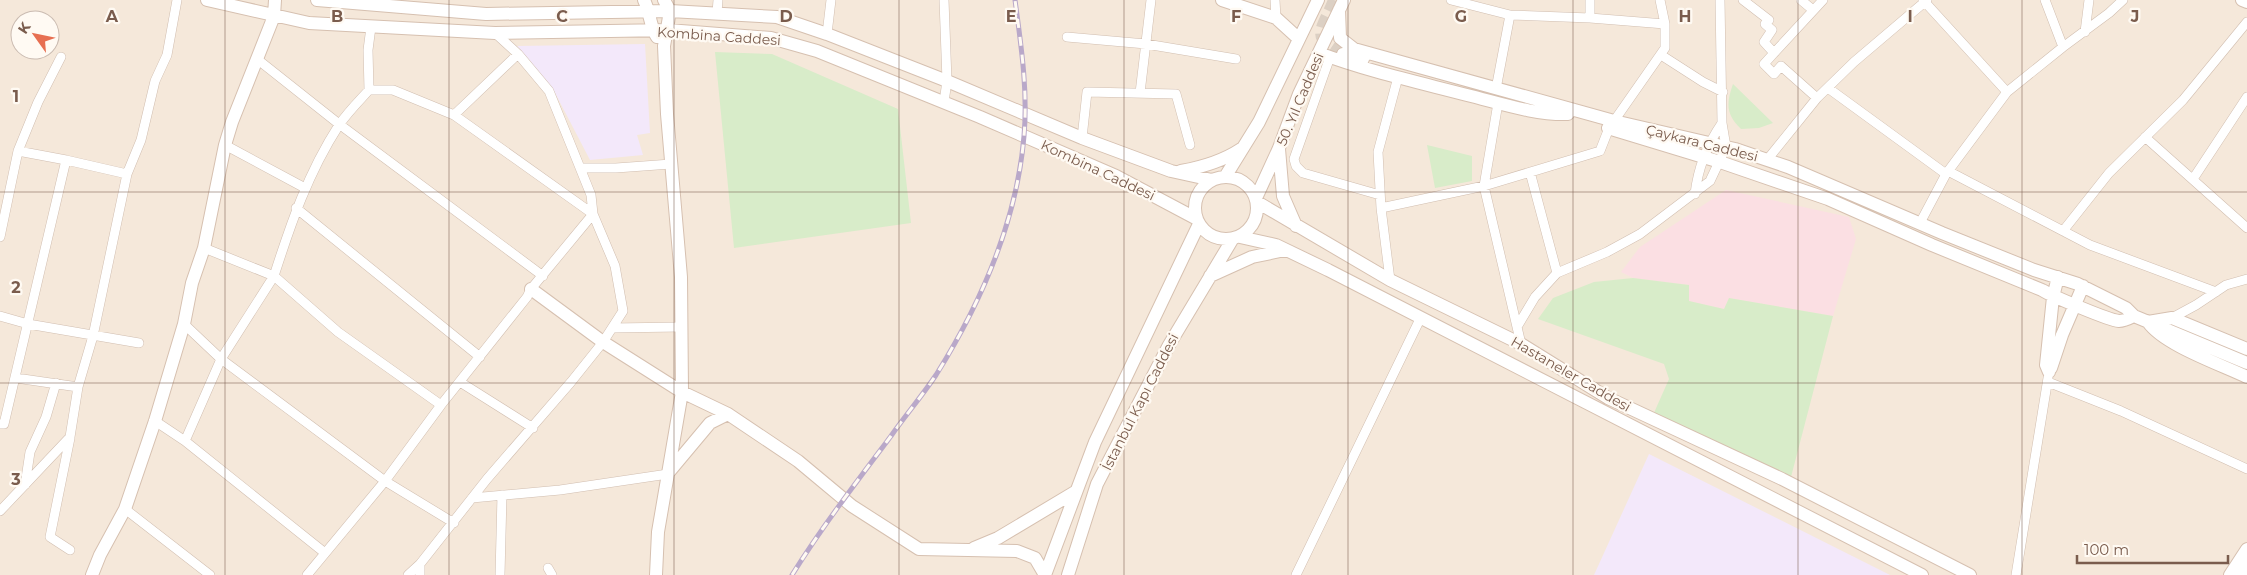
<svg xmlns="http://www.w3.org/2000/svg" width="2247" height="575" font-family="Montserrat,sans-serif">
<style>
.residential{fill:#f5e8da;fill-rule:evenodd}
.education{fill:#f3e8fa}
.medical{fill:#fbdfe3}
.green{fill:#d8ecc9}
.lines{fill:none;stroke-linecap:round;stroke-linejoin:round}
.secondary-tunnel{stroke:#dcd0c4;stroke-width:12;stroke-dasharray:12 6;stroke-linecap:butt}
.street-casing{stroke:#d1beb0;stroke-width:10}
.secondary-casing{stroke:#d6c0b0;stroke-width:14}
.street{stroke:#fff;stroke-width:9}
.secondary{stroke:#fff;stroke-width:12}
.rail-casing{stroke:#b9a8c9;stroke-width:5}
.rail{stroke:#fffaf3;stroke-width:3;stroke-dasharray:9;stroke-linecap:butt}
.grid{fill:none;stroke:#7a5c4d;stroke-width:1;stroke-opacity:0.55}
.labels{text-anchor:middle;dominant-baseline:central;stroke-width:4.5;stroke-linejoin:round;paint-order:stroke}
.street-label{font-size:14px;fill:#7a5c4d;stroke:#fffaf3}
.grid-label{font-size:16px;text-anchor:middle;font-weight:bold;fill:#7a5c4d;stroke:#fffaf3;stroke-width:4.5;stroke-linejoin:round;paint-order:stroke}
</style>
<rect width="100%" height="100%" fill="#fdf6ec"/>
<path class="residential" d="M 0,0 L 2247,0 L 2247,575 L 0,575 ZM 20,20 L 50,20 L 50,50 L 20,50 Z"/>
<path class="education" d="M 645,44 L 650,133 L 637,135 L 643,155 L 590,160 L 553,89 L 517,46 Z
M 1649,454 L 1890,575 L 1594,575 Z"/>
<path class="medical" d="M 1726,190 L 1849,217 L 1856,239 L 1833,316 L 1729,298 L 1724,309 L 1689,301 L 1689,285 L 1633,278 L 1621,272 L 1640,247 Z"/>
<path class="green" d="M 715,52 L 772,54 L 898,109 L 911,223 L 734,248 Z
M 1733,84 L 1773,123 L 1759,128 L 1741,129 C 1726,114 1726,104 1733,84 Z
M 1427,145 L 1472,156 L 1472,181 L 1435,188 Z
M 1633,278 L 1689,285 L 1689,301 L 1724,309 L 1729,298 L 1833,316 L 1791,477 L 1653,415 L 1669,379 L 1664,364 L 1538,319 L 1553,298 L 1594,282 Z"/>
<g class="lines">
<path class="secondary-tunnel" d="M 1334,0 C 1323,29 1308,37 1343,54"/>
<g class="street-casing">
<path id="street" d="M 944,0 L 947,81 L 944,102
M 1275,0 L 1276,18
M 1451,0 L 1510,15 L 1590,18 L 1665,24
M 1590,0 L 1590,18
M 1720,0 L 1722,123
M 1743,0 L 1769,20 L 1765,24 L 1772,30 L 1764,42 L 1774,53 L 1764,64 L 1774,74 L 1781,66 L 1817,98
M 1801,0 L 1813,10
M 1923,0 L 2007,92
M 2045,0 L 2063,47 L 2109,13 L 2123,0
M 717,13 L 718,0
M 2085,32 L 2089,0
M 827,34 L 831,0
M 1067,37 L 1146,44 L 1236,59
M 1774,53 L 1823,0
M 1661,55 L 1703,82 L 1723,92
M 1330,57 L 1294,159 L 1296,166 L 1303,173 L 1380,195
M 257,59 L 339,124 L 543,276
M 1828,88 L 1946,174
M 1496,89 L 1510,15
M 369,90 L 368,50 L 371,27
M 1140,93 L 1151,0
M 1498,103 L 1484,186 L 1521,344
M 454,115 L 518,54
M 1614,121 L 1665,48 L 1665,24 L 1660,0
M 2145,137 L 2247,228
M 1082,138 L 1087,92 L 1176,94 L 1190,145
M 225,145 L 305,188
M 18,151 L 38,102 L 61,57
M 66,160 L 127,174
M 1767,160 L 1817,98 L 1854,62 L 1927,0
M 581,168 L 616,168 L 671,164
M 1948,171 L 2090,245 L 2216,292
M 1530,172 L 1557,273
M 2193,179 L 2247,97
M 296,208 L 480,357
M 1381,208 L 1484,186 L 1600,151 L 1609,128
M 1920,223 L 1946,174 L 2007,92 L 2063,47
M 2063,231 L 2109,173 L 2183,100 L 2247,22
M 0,237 L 18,151 L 66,160 L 4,424 L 0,424
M 1390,280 L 1381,208 L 1378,152 L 1398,77
M 0,316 L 28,324 L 139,343
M 2172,318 L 2196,305 L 2226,285 L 2247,279
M 184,324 L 221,359 L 385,481 L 454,523
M 1517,327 L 1535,297 L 1557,273 L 1607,252 L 1640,234 L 1710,181 L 1726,147 L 1722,123 C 1707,145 1698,167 1695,194
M 612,328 L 681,327
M 16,378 L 78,387
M 460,382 L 533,428
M 2048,382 L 2121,411 L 2247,469
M 155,421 L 185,441 L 325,553
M 70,438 L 50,537 L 70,550
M 185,441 L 221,359 L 274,276 L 204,248
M 25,485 L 30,452 L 46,417 L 56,383
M 472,498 L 560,490 L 668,474
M 125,509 L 210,575
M 0,511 L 70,437 L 78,387 L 93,336 L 127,174 L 141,140 L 155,81 L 167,55 L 177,0
M 420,564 L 487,479 L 571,382 L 603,342 L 623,311 L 615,266 L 593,214 L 454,115 L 393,90 L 369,90 C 359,101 347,113 339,125 C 308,173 291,223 274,276 L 338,332 L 441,405
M 548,568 L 552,575
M 307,575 L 385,481 L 441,405 L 527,297 L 531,289 L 593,214 L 591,195 L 549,91 L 518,54 L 495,33
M 408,575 L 420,564 L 420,575
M 500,575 L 502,495
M 1296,575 L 1421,317
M 2016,575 L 2048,378"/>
</g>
<g class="secondary-casing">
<path id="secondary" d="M 207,0 L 309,23 L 495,33 L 668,30 L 771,38 L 817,51 L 980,117 L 1116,176 L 1197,219
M 317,0 L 486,14 L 670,11 L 777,17 L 827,34 L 947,81 L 1082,138 L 1171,171 L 1212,180
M 644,0 C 650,12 650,27 657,37
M 1222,0 L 1276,18 L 1299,39
M 2242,0 L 2247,2
M 1339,10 L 1340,38 L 1354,49 L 1614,121 L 1735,149 L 1788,167 L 1942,233 L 2034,270 L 2078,284 L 2126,308 L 2134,316 L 2247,363
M 1319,53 C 1367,71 1417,82 1467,95 C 1500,103 1534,115 1568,114
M 1343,54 L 1363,59
M 1608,128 L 1720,162 L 1828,199 L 1932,245 L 2042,290 C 2052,296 2108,320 2119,321 C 2123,321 2130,318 2134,316
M 1279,149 L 1283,196 L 1296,226
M 1181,171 C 1203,167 1223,161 1241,149
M1195 208a31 31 0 1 1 62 0a31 31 0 1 1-62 0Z
M 1225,177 L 1259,122 L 1318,0
M 1256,198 L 1279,148 L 1299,94 L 1344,0
M 1257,202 L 1390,280 L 1521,344 L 1608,398 L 1782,479 L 1970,575
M 1240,237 L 1276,245 L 1328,270 L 1922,575
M 1210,276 L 1252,257 L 1285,250
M 531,289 L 603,342 L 682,392 L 728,414 L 798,461 L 852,506 L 919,549 L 1017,551 L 1035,558 L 1045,575
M 2247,349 L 2172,318 L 2148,322 C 2164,345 2220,364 2247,377
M 2051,368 L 2062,335 L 2083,286
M 2049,372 L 2046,365 L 2053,297 L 2058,277
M 669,472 L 710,423 L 728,414
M 974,548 L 998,538 L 1075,492
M 92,575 L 100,555 L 125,509 L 155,421 L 184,324 L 192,283 L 204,248 L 225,145 L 232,122 L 274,16 L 275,0
M 656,575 L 658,532 L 682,392 L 681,277 L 667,114 L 664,46 L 670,11 L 664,0
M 1045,575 L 1095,442 L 1199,224
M 1068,575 L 1097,484 L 1169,345 L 1232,240
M 2230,575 L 2247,549
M 2241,575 L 2247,563"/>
</g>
<use href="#street" class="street"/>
<use href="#secondary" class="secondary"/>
<g class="rail-casing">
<path id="rail" d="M 792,575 C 822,527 857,481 891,436 C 905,416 922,396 936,375 C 981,303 1017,221 1024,136 C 1028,90 1021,45 1015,0"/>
</g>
<use href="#rail" class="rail"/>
</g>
<path class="grid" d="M 225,0 L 225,575M 449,0 L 449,575M 674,0 L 674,575M 899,0 L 899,575M 1124,0 L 1124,575M 1348,0 L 1348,575M 1573,0 L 1573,575M 1798,0 L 1798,575M 2022,0 L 2022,575M 0,192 L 2247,192M 0,383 L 2247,383"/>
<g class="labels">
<g class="street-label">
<text transform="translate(719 36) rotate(4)">Kombina Caddesi</text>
<text transform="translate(1300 99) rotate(-67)">50. Yıl Caddesi</text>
<text transform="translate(1702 143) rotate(14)">Çaykara Caddesi</text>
<text transform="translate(1098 170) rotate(25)">Kombina Caddesi</text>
<text transform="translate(1571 374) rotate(30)">Hastaneler Caddesi</text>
<text transform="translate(1140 402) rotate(-63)">İstanbul Kapı Caddesi</text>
</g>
</g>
<g class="grid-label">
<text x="112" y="22">A</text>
<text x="337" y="22">B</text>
<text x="562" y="22">C</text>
<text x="786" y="22">D</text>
<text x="1011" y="22">E</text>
<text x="1236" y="22">F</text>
<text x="1461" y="22">G</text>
<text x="1685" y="22">H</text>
<text x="1910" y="22">I</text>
<text x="2135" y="22">J</text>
<text x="16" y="102">1</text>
<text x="16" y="293">2</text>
<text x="16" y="485">3</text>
</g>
<g transform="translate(35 35) rotate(303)"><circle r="24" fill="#fffaf3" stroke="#cabbb1"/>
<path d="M0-4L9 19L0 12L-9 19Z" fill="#e76f51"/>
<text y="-8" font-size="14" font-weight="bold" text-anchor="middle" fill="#7a5c4d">K</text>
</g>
<path d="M2077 555v8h151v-8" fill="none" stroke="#7a5c4d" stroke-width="2.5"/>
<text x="2084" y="555" font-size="15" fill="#7a5c4d" stroke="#fffaf3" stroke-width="4" paint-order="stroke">100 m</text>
</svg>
